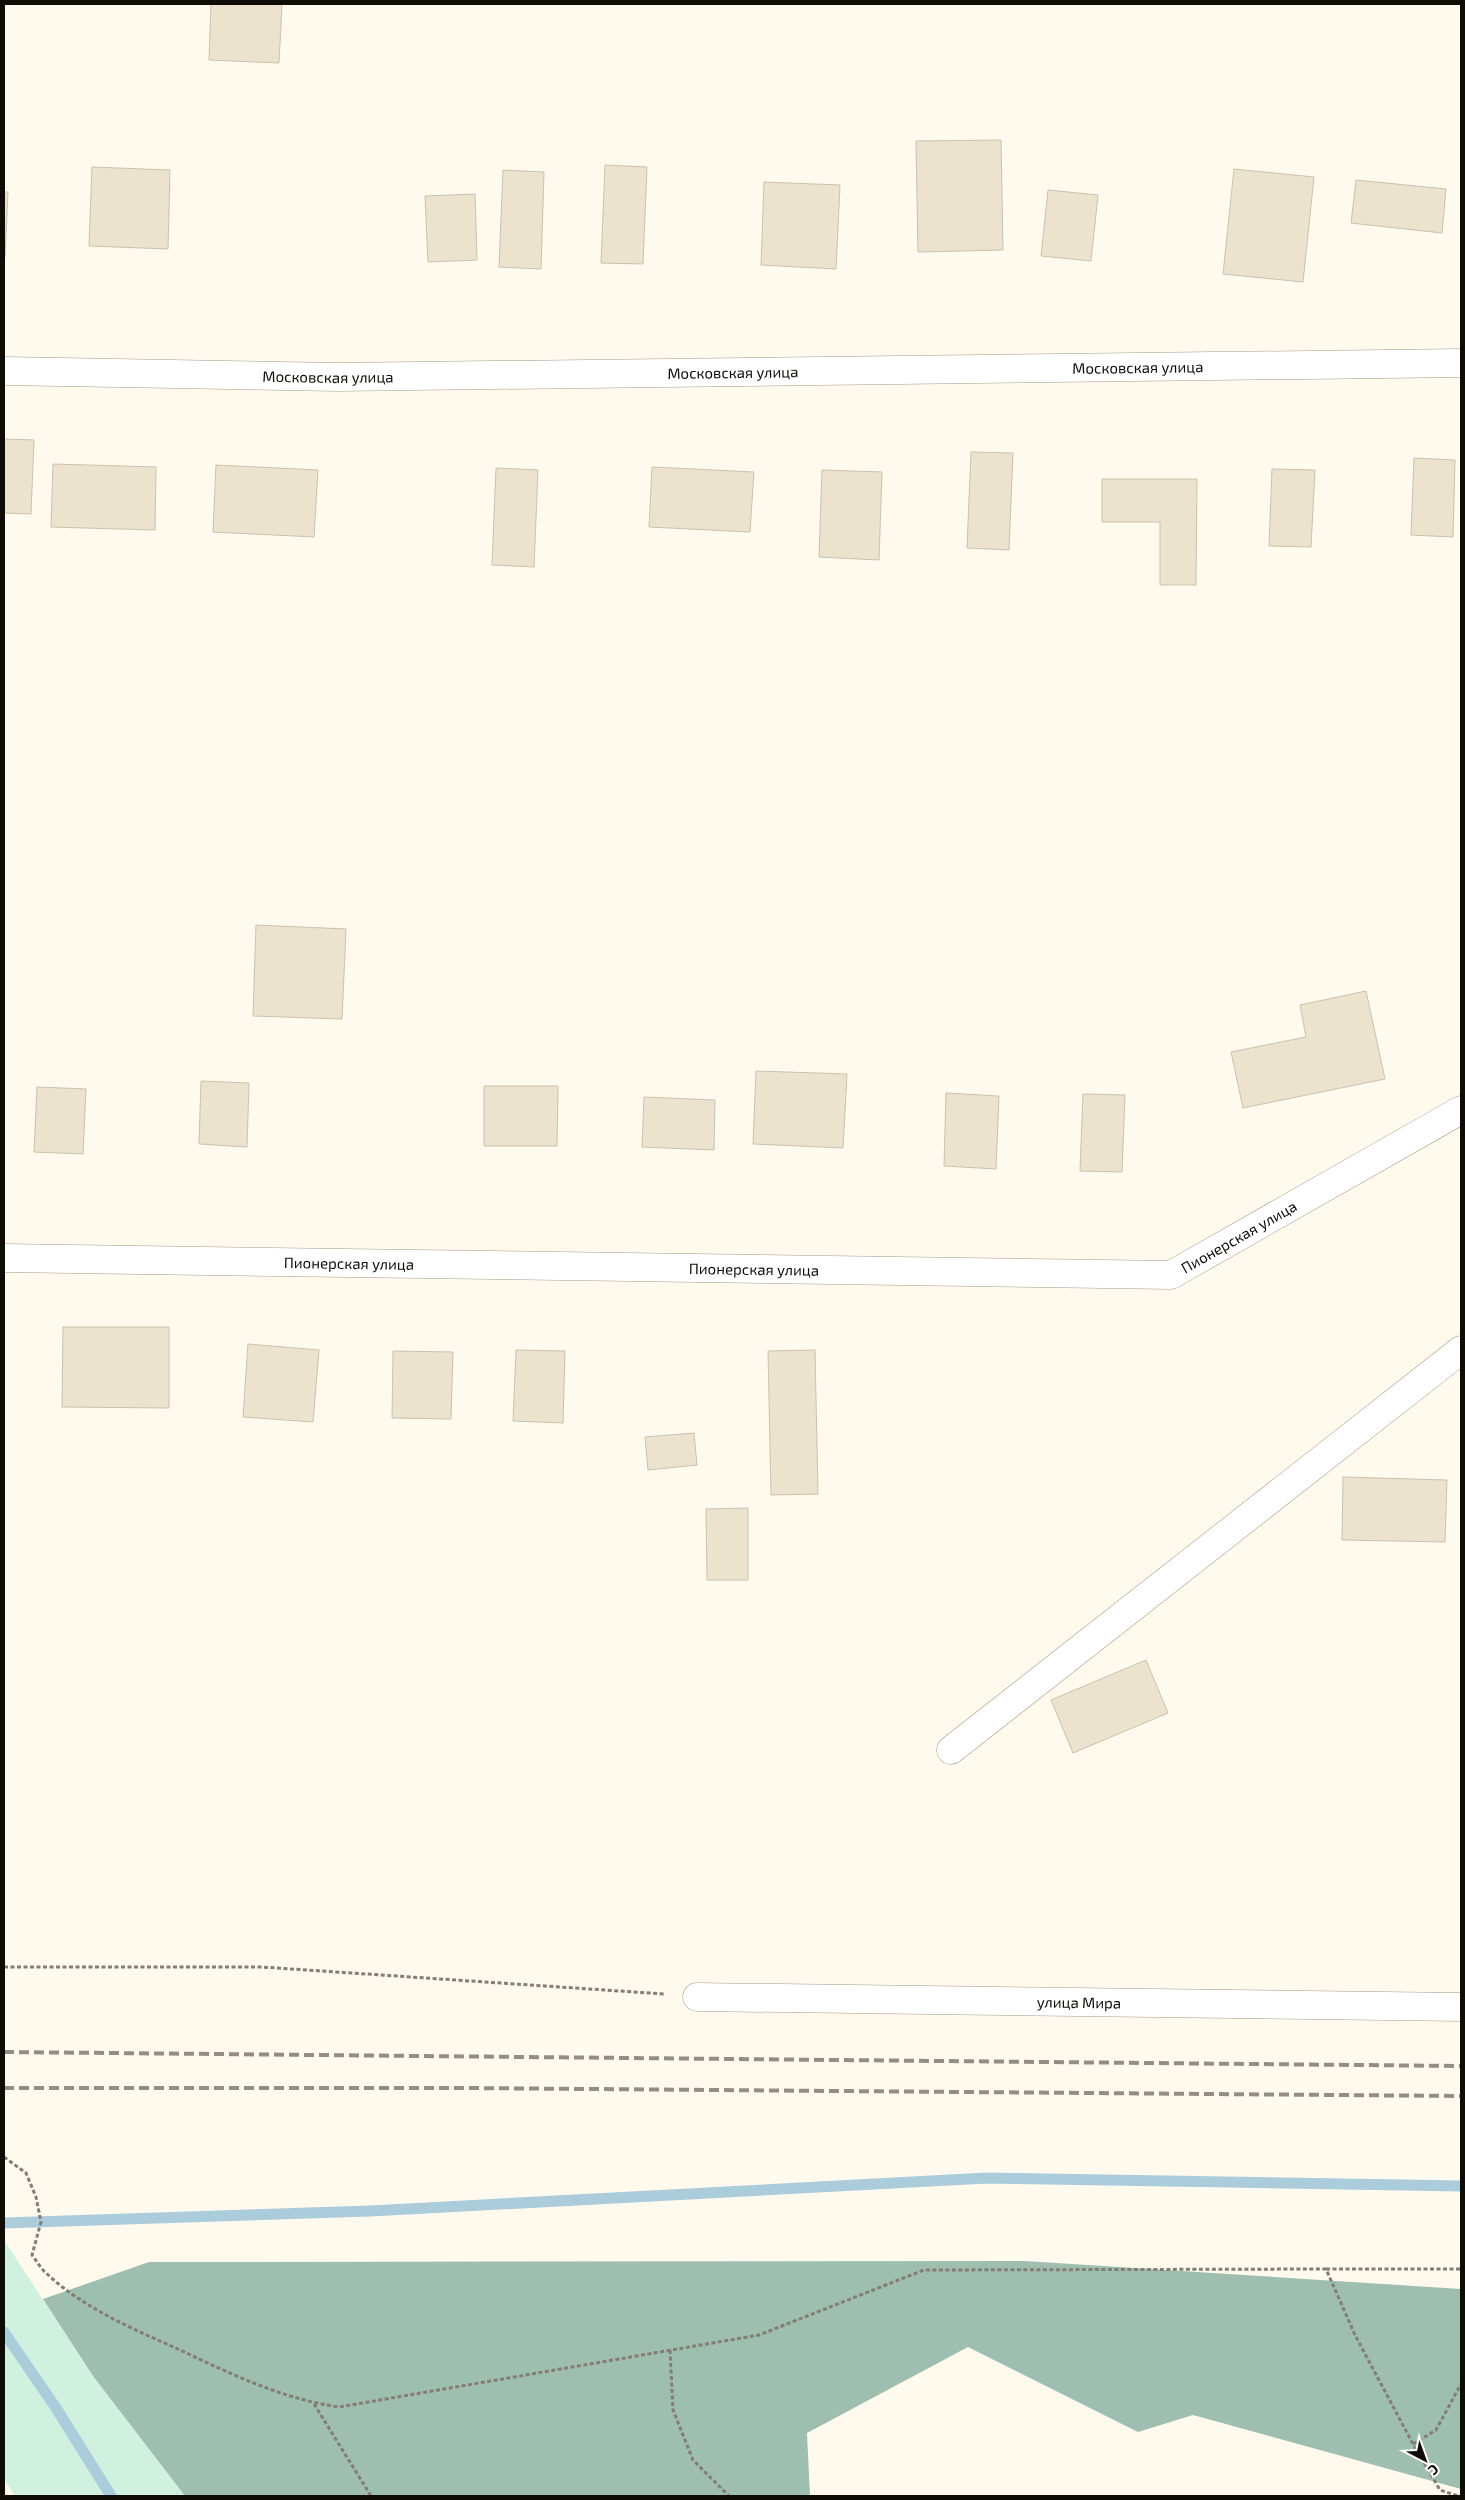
<svg xmlns="http://www.w3.org/2000/svg" width="1465" height="2500" font-family="'Exo 2',sans-serif">
<style>
.green{fill:#d0f0e0}
.forest{fill:#9ebeaf}
.lines{fill:none;stroke-linecap:round;stroke-linejoin:round}
.stream{stroke:#aaccdb;stroke-width:11}
.building{fill:#ebe3cd;stroke:#c9c2ad}
.minor-casing{stroke:#a39c87;stroke-width:29}
.path{stroke:#827e74;stroke-width:3;stroke-dasharray:4 2.5;stroke-linecap:butt}
.minor{stroke:#fff;stroke-width:28}
.rail{stroke:#928e84;stroke-width:4;stroke-dasharray:10 5;stroke-linecap:butt}
.labels{text-anchor:middle;dominant-baseline:central;stroke-width:4.5;stroke-linejoin:round;paint-order:stroke}
.street-label{font-size:15px;fill:#0f0c06;stroke:#fff}
</style>
<rect width="100%" height="100%" fill="#fffaed"/>
<path class="green" d="M 4,2240 L 93,2376 L 185,2496 L 15,2496 L 4,2479 Z"/>
<path class="forest" d="M 1025,2261 L 1461,2289 L 1461,2489 L 1193,2415 L 1138,2432 L 968,2347 L 807,2433 L 810,2496 L 185,2496 L 93,2376 L 43,2299 L 149,2262 Z"/>
<g class="lines">
<path class="stream" d="M 4,2223 L 370,2211 L 987,2178 L 1461,2186
M 4,2332 L 56,2408 L 111,2496"/>
</g>
<path class="building" d="M 211,4 L 282,4 L 279,63 L 209,60 Z
M 1001,140 L 1003,250 L 918,252 L 916,141 Z
M 605,165 L 647,167 L 643,264 L 601,263 Z
M 92,167 L 170,170 L 168,249 L 89,246 Z
M 1234,169 L 1314,177 L 1303,282 L 1223,274 Z
M 503,170 L 544,172 L 541,269 L 499,267 Z
M 1356,180 L 1446,189 L 1442,233 L 1351,223 Z
M 764,182 L 840,185 L 836,269 L 761,265 Z
M 1048,190 L 1098,195 L 1091,261 L 1041,256 Z
M 4,192 L 8,192 L 5,257 L 4,257 Z
M 475,194 L 477,260 L 428,262 L 425,196 Z
M 4,439 L 34,440 L 31,514 L 4,513 Z
M 971,452 L 1013,453 L 1009,550 L 967,548 Z
M 1414,458 L 1455,460 L 1453,537 L 1411,535 Z
M 53,464 L 156,467 L 155,530 L 51,527 Z
M 216,465 L 318,470 L 314,537 L 213,532 Z
M 652,467 L 754,472 L 750,532 L 649,527 Z
M 496,468 L 538,470 L 534,567 L 492,565 Z
M 1272,469 L 1315,470 L 1311,547 L 1269,546 Z
M 822,470 L 882,472 L 879,560 L 819,557 Z
M 1102,479 L 1197,479 L 1196,585 L 1160,585 L 1160,522 L 1102,522 Z
M 256,925 L 346,929 L 342,1019 L 253,1016 Z
M 1366,991 L 1385,1079 L 1243,1108 L 1231,1052 L 1306,1037 L 1300,1005 Z
M 756,1071 L 847,1074 L 843,1148 L 753,1144 Z
M 201,1081 L 249,1083 L 247,1147 L 199,1144 Z
M 484,1086 L 558,1086 L 557,1146 L 484,1146 Z
M 37,1087 L 86,1089 L 83,1154 L 34,1152 Z
M 946,1093 L 999,1096 L 996,1169 L 944,1166 Z
M 1083,1094 L 1125,1095 L 1122,1172 L 1080,1171 Z
M 644,1097 L 715,1100 L 714,1150 L 642,1147 Z
M 63,1327 L 169,1327 L 169,1408 L 62,1407 Z
M 248,1344 L 319,1350 L 313,1422 L 243,1417 Z
M 516,1350 L 565,1351 L 563,1423 L 513,1421 Z
M 815,1350 L 818,1494 L 771,1495 L 768,1351 Z
M 393,1351 L 453,1352 L 451,1419 L 392,1418 Z
M 694,1433 L 697,1465 L 648,1470 L 645,1437 Z
M 1343,1477 L 1447,1480 L 1445,1542 L 1342,1540 Z
M 748,1508 L 748,1580 L 707,1580 L 706,1509 Z
M 1146,1660 L 1168,1713 L 1073,1753 L 1051,1700 Z"/>
<g class="lines">
<g class="minor-casing">
<g id="minor">
<path id="s1" d="M 4,371 L 338,377 L 1461,363"/>
<path id="s2" d="M 4,1258 L 1171,1275 L 1461,1110"/>
<path d="M 951,1750 L 1461,1350"/>
<path id="s3" d="M 697,1997 L 1461,2007"/>
</g>
</g>
<path class="path" d="M 4,1967 L 262,1967 L 664,1994
M 4,2157 L 26,2173 L 36,2197 L 41,2222 L 32,2255 C 37,2261 40,2268 46,2273 C 83,2308 133,2329 178,2349 C 229,2373 282,2399 339,2407 L 759,2335 L 924,2270 L 1326,2269 L 1355,2335 L 1413,2444 L 1440,2490 L 1458,2496
M 1326,2269 L 1461,2269
M 670,2350 L 673,2410 L 693,2460 L 729,2496
M 314,2404 L 371,2496
M 1413,2444 L 1436,2430 L 1461,2384"/>
<use href="#minor" class="minor"/>
<path class="rail" d="M 4,2052 L 1461,2066
M 4,2088 L 465,2088 L 1461,2096"/>
</g>
<g class="labels">
<g class="street-label">
<text stroke="none"><textPath href="#s1" startOffset="1134">Московская улица</textPath></text>
<text stroke="none"><textPath href="#s1" startOffset="729">Московская улица</textPath></text>
<text stroke="none"><textPath href="#s1" startOffset="324">Московская улица</textPath></text>
<text stroke="none"><textPath href="#s2" startOffset="1245">Пионерская улица</textPath></text>
<text stroke="none"><textPath href="#s2" startOffset="345">Пионерская улица</textPath></text>
<text stroke="none"><textPath href="#s2" startOffset="750">Пионерская улица</textPath></text>
<text stroke="none"><textPath href="#s3" startOffset="382">улица Мира</textPath></text>
</g>
</g>
<rect width="1465" height="2500" fill="none" stroke="#0f0c06" stroke-width="10"/>
<g transform="translate(1425 2460) rotate(139)" stroke="#ffffff" stroke-width="4" paint-order="stroke">
<path d="M0-4L9 19L0 12L-9 19Z" fill="#0f0c06"/>
<text y="-8" font-size="14" font-weight="bold" text-anchor="middle" fill="#0f0c06">С</text>
</g>
</svg>
